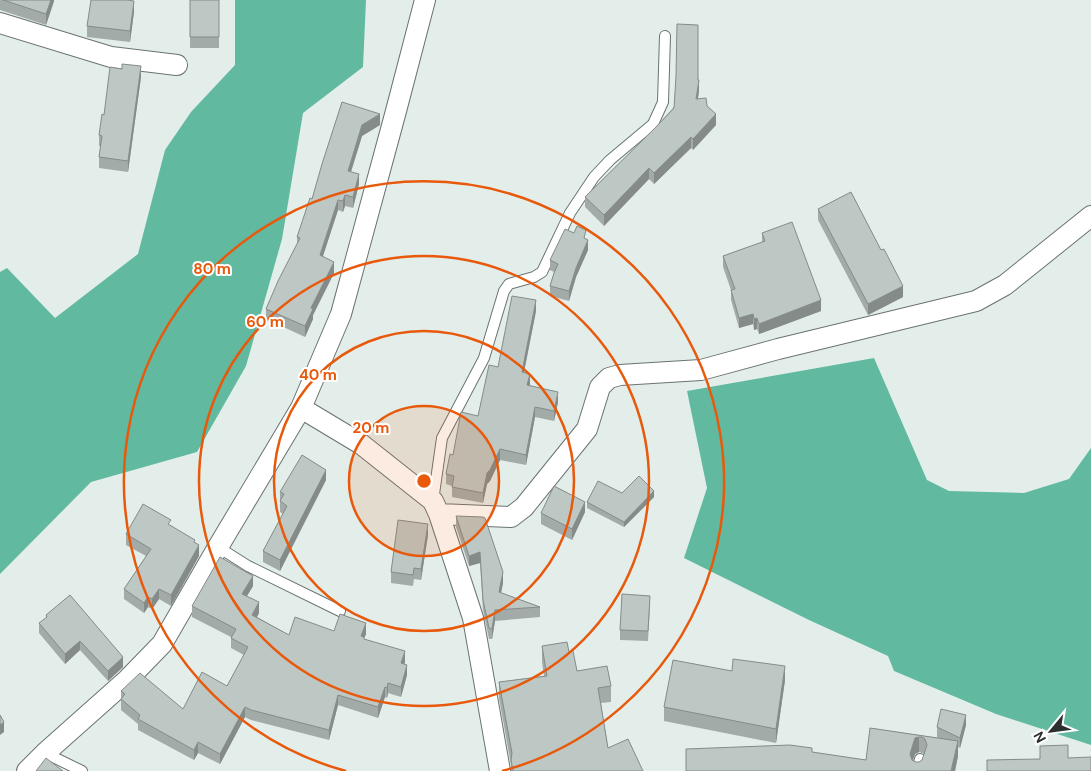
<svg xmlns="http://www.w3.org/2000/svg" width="1091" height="771" font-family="'DM Sans',sans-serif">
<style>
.forest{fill:#61b9a0}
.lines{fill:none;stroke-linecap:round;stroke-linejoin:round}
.lane-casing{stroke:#6a7370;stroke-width:12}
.street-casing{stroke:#6a7370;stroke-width:22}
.lane{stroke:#fff;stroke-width:10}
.street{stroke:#fff;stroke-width:20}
.wall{fill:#a3aba9;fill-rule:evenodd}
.shaded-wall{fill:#848b89}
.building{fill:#bdc7c4;stroke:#848b89;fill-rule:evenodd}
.ring{fill:none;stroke:#e8590c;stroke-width:2.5}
.centre{fill:#e8590c;stroke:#fff;stroke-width:2.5}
.ring-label{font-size:15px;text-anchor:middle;font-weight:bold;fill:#e8590c;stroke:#fff;stroke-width:4;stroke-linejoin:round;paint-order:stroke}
</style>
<rect width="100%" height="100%" fill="#e3eeea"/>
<path class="forest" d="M 235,0 L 366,0 L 363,67 L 303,113 L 282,239 L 246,366 L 197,452 L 91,482 L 0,574 L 0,272 L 7,268 L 55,318 L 138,254 L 165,150 L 191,112 L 235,65 Z
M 874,358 L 927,480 L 949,491 L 1024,493 L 1069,479 L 1091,448 L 1091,745 L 996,714 L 894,671 L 888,656 L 809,620 L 684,558 L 707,488 L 687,391 Z"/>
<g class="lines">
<g class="lane-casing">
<path id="lane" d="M 433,501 L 442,438 L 484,358 L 504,291 L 509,284 L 534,277 L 542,272 L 570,213 L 594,177 L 610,160 L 653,124 L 663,102 L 665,36
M 218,547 L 248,566 L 340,611
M 45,753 L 82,771
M 917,771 L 920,759"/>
</g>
<g class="street-casing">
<path id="street" d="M 0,23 L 111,57 L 177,65
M 301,408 L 361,444 L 433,501 L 439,514 L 473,618 L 500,771
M 439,514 L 511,517 L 524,507 L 587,429 L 600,387 L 609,378 L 620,375 L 701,370 L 778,349 L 976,301 L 1005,285 L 1091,216
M 27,771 L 45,753 L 127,680 L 162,644 L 218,547 L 301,408 L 341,314 L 396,111 L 425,0"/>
</g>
<use href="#lane" class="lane"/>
<use href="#street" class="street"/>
</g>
<path class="wall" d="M 0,0 L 54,0 L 54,1 L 46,25 L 0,10 Z
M 190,0 L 219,0 L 219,48 L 190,48 Z
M 134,12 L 130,42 L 87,37 L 87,26 Z
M 141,77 L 128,172 L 99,168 L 99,157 L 101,146 L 99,146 L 99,135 L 104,115 Z
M 698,80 L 699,91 L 698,99 L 707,106 L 716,125 L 693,150 L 691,148 L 654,184 L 649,179 L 604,226 L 585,207 L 585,197 L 656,127 Z
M 342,102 L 380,125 L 362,136 L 351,172 L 359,184 L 353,208 L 345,206 L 343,212 L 338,210 L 323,256 L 334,273 L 313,315 L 313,319 L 305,337 L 266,319 L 266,309 L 297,245 L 297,237 L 312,199 Z
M 818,209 L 903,297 L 868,315 L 818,220 Z
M 762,233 L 821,311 L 759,334 L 757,329 L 754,330 L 753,324 L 739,328 L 731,300 L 731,290 L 723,267 L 723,256 L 762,242 Z
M 586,239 L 588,250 L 576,277 L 569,301 L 550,296 L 550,286 L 554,272 L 550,270 L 550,260 Z
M 536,311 L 524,372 L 530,384 L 529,386 L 558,402 L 554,421 L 535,417 L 526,465 L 500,460 L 490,481 L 487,484 L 483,503 L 452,497 L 452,486 L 446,484 L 446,474 L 453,455 L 478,416 L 498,367 Z
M 326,480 L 280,571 L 263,562 L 263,551 L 283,514 L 280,512 L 280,492 Z
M 654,497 L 624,527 L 587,508 L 587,502 Z
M 585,512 L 572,540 L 541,524 L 541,513 Z
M 456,516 L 503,583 L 501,593 L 540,607 L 540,617 L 495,621 L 492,639 L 489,639 L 483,610 L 480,563 L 469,566 L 456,527 Z
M 171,526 L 195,543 L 199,556 L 171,606 L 159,599 L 152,609 L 148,607 L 144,613 L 124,599 L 124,589 L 146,556 L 126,545 L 126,534 Z
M 428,535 L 421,580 L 414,579 L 413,586 L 391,583 L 391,572 Z
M 253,586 L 247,596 L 259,613 L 257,617 L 289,635 L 334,631 L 366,634 L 364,639 L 405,662 L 404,664 L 407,675 L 401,697 L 388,693 L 387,698 L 385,697 L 378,718 L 338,705 L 329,740 L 251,720 L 245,717 L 220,764 L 198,753 L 194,760 L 138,730 L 138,724 L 121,710 L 121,691 L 183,709 L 227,686 L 244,655 L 231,648 L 231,637 L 192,617 L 192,606 Z
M 650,606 L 648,641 L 620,640 L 620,630 Z
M 46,615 L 123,667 L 108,681 L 80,650 L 65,664 L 39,633 L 39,623 L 46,619 Z
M 542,646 L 569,652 L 577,671 L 611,686 L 611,702 L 601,703 L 608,748 L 643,771 L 511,771 L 511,765 L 499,698 L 499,682 L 544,676 L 542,662 Z
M 732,671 L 785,680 L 776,743 L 664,721 L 664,707 Z
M 966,725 L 960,748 L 958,747 L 958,756 L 955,771 L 686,771 L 812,752 L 866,760 L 870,728 L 939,738 L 937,737 L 937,727 ZM 919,752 L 922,753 L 924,754 L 922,760 L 919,762 L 916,762 L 913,760 L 915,754 Z"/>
<path class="shaded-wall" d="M 51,0 L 54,0 L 54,1 L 46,25 L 46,14 Z
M 134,1 L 134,12 L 130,42 L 130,31 Z
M 141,66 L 141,77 L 128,172 L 128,161 Z
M 699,80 L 699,91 L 696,110 L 696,99 Z
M 380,114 L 380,125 L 362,136 L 348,181 L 348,171 L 362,125 Z
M 716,114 L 716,125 L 693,150 L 693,139 Z
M 691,137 L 691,148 L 654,184 L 654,173 Z
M 649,168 L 649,179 L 604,226 L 604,215 Z
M 359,174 L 359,184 L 353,208 L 353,197 Z
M 345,195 L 345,206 L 343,212 L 343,201 Z
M 338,200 L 338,210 L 320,265 L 320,255 Z
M 588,240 L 588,250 L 576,277 L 569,301 L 569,291 L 576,268 Z
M 334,262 L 334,273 L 313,315 L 313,319 L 305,337 L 305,326 L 311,308 Z
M 903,286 L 903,297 L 868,315 L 868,304 Z
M 536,300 L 536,311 L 522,382 L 522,372 Z
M 821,300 L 821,311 L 759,334 L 759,324 Z
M 753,314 L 753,324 L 739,328 L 739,318 Z
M 757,318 L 757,329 L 754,330 L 754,319 Z
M 530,374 L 530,384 L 527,396 L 527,385 Z
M 558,392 L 558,402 L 554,421 L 554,411 Z
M 535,407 L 535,417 L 526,465 L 526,455 Z
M 500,449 L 500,460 L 490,481 L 487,484 L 483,503 L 483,493 L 487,473 Z
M 326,470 L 326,480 L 280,571 L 280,560 Z
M 654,491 L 654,497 L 624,527 L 624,522 Z
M 585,502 L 585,512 L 572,540 L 572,529 Z
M 428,524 L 428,535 L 421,580 L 421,569 Z
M 199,545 L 199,556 L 171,606 L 171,595 Z
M 480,552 L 480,563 L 469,566 L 469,556 Z
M 503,572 L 503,583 L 499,603 L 499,592 Z
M 253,576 L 253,586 L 242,604 L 242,594 Z
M 159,589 L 159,599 L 152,609 L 152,599 Z
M 148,597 L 148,607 L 144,613 L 144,603 Z
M 259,602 L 259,613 L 252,625 L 252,615 Z
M 495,610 L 495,621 L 492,639 L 492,629 Z
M 366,623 L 366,634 L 364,638 L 364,648 L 361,636 Z
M 80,641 L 80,650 L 65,664 L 65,654 Z
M 405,651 L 405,662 L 401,674 L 401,663 Z
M 123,657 L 123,667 L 108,681 L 108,671 Z
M 407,665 L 407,675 L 401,697 L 401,687 Z
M 785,666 L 785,680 L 776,743 L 776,729 Z
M 388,683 L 388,693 L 387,698 L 387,688 Z
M 385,687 L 385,697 L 378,718 L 378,707 Z
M 338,695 L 338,705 L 329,740 L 329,730 Z
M 245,707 L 245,717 L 220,764 L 220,754 Z
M 966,715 L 966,725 L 960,748 L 960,738 Z
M 4,722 L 4,732 L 0,735 L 0,744 L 0,725 Z
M 919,737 L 919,752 L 915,754 L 910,769 L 910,754 L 914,741 L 915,738 Z
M 958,741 L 958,756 L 955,771 L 951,771 Z
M 198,742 L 198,753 L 194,760 L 194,750 Z"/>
<path class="building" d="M 3,0 L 51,0 L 46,14 Z
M 91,0 L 127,0 L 134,1 L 130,31 L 87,26 Z
M 190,0 L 219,0 L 219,37 L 190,37 Z
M 677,24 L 698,25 L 698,80 L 699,80 L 696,99 L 706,98 L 707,106 L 716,114 L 693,139 L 691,137 L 654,173 L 649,168 L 604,215 L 585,197 L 656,127 L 674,108 L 676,76 Z
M 122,64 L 141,66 L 128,161 L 99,157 L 102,136 L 99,135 L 102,114 L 104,115 L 110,67 L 122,69 Z
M 342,102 L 380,114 L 362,125 L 348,171 L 359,174 L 353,197 L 345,195 L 343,201 L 338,200 L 320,255 L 334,262 L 311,308 L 313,309 L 305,326 L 266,309 L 278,281 L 300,238 L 297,237 L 310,198 L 312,199 L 322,164 Z
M 851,192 L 881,250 L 884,249 L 903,286 L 868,304 L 818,209 Z
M 792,222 L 821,300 L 759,324 L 757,318 L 754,319 L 753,314 L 739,318 L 731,290 L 735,289 L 723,256 L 765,241 L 762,233 Z
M 577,226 L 586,230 L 584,238 L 588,240 L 576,268 L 569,291 L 550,286 L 554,273 L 558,264 L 550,260 L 565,229 L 574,233 Z
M 512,296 L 536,300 L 522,372 L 530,374 L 527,385 L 558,392 L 554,411 L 535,407 L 526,455 L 500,449 L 490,470 L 487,473 L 483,493 L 452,487 L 454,476 L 446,474 L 450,454 L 453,455 L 461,412 L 478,416 L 489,365 L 498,367 Z
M 302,455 L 326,470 L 280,560 L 263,551 L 287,506 L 280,501 L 284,494 L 280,492 Z
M 639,476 L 654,491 L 624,522 L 587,502 L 598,481 L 622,493 Z
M 554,486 L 585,502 L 572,529 L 541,513 Z
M 143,504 L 171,520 L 168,524 L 195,540 L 194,542 L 199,545 L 171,595 L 159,589 L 152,599 L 148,597 L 144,603 L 124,589 L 151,549 L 126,534 Z
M 456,516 L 483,517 L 485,518 L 503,572 L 499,592 L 540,607 L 495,610 L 492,629 L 489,628 L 483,600 L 480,552 L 469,556 Z
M 398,520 L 428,524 L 421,569 L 414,568 L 413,575 L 391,572 Z
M 220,557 L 253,576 L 242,594 L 259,602 L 252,615 L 289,635 L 295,617 L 334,631 L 340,614 L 366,623 L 361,636 L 364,637 L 364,639 L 405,651 L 401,663 L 407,665 L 401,687 L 388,683 L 387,688 L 385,687 L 378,707 L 338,695 L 329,730 L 251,710 L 245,707 L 220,754 L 198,742 L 194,750 L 138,719 L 140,715 L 121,699 L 125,694 L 121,691 L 140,673 L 183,709 L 202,672 L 227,686 L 248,647 L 231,638 L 236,629 L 192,606 Z
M 622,594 L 650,596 L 648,631 L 620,630 Z
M 70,595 L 123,657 L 108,671 L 80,641 L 65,654 L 39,623 L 47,617 L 46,615 Z
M 567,642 L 569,652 L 573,651 L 577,671 L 607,666 L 611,686 L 598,688 L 608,748 L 628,739 L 643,771 L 513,771 L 511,760 L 512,753 L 499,682 L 547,676 L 542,646 Z
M 733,659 L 785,666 L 776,729 L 664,707 L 673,660 L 732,671 Z
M 941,709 L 966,715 L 960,738 L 937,727 Z
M 0,715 L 4,722 L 0,725 Z
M 870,728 L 958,741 L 951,771 L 686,771 L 686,749 L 790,745 L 812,748 L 812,752 L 866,760 ZM 919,737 L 922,737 L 925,739 L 927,745 L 922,760 L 919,762 L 916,762 L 912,760 L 910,754 L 914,741 L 915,738 Z
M 1068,745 L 1068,758 L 1091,757 L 1091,771 L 987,771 L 987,760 L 1040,759 L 1040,746 Z
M 46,758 L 63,771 L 36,771 Z"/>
<circle cx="424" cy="481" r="75" fill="#e8590c" fill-opacity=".12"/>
<g class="ring">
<circle cx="424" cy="481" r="75"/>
<circle cx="424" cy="481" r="150"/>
<circle cx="424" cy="481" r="225"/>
<path d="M346 771A300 300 0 1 1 502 771"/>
</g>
<circle cx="424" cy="481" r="8" class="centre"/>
<g class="ring-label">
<text x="212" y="274">80 m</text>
<text x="265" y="327">60 m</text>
<text x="318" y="380">40 m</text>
<text x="371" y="433">20 m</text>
</g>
<g transform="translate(1051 731) rotate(241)" stroke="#ffffff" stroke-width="4" paint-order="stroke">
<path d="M0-4L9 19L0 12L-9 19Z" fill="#2b2f2d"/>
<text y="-8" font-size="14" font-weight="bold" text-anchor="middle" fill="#2b2f2d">N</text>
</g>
</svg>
